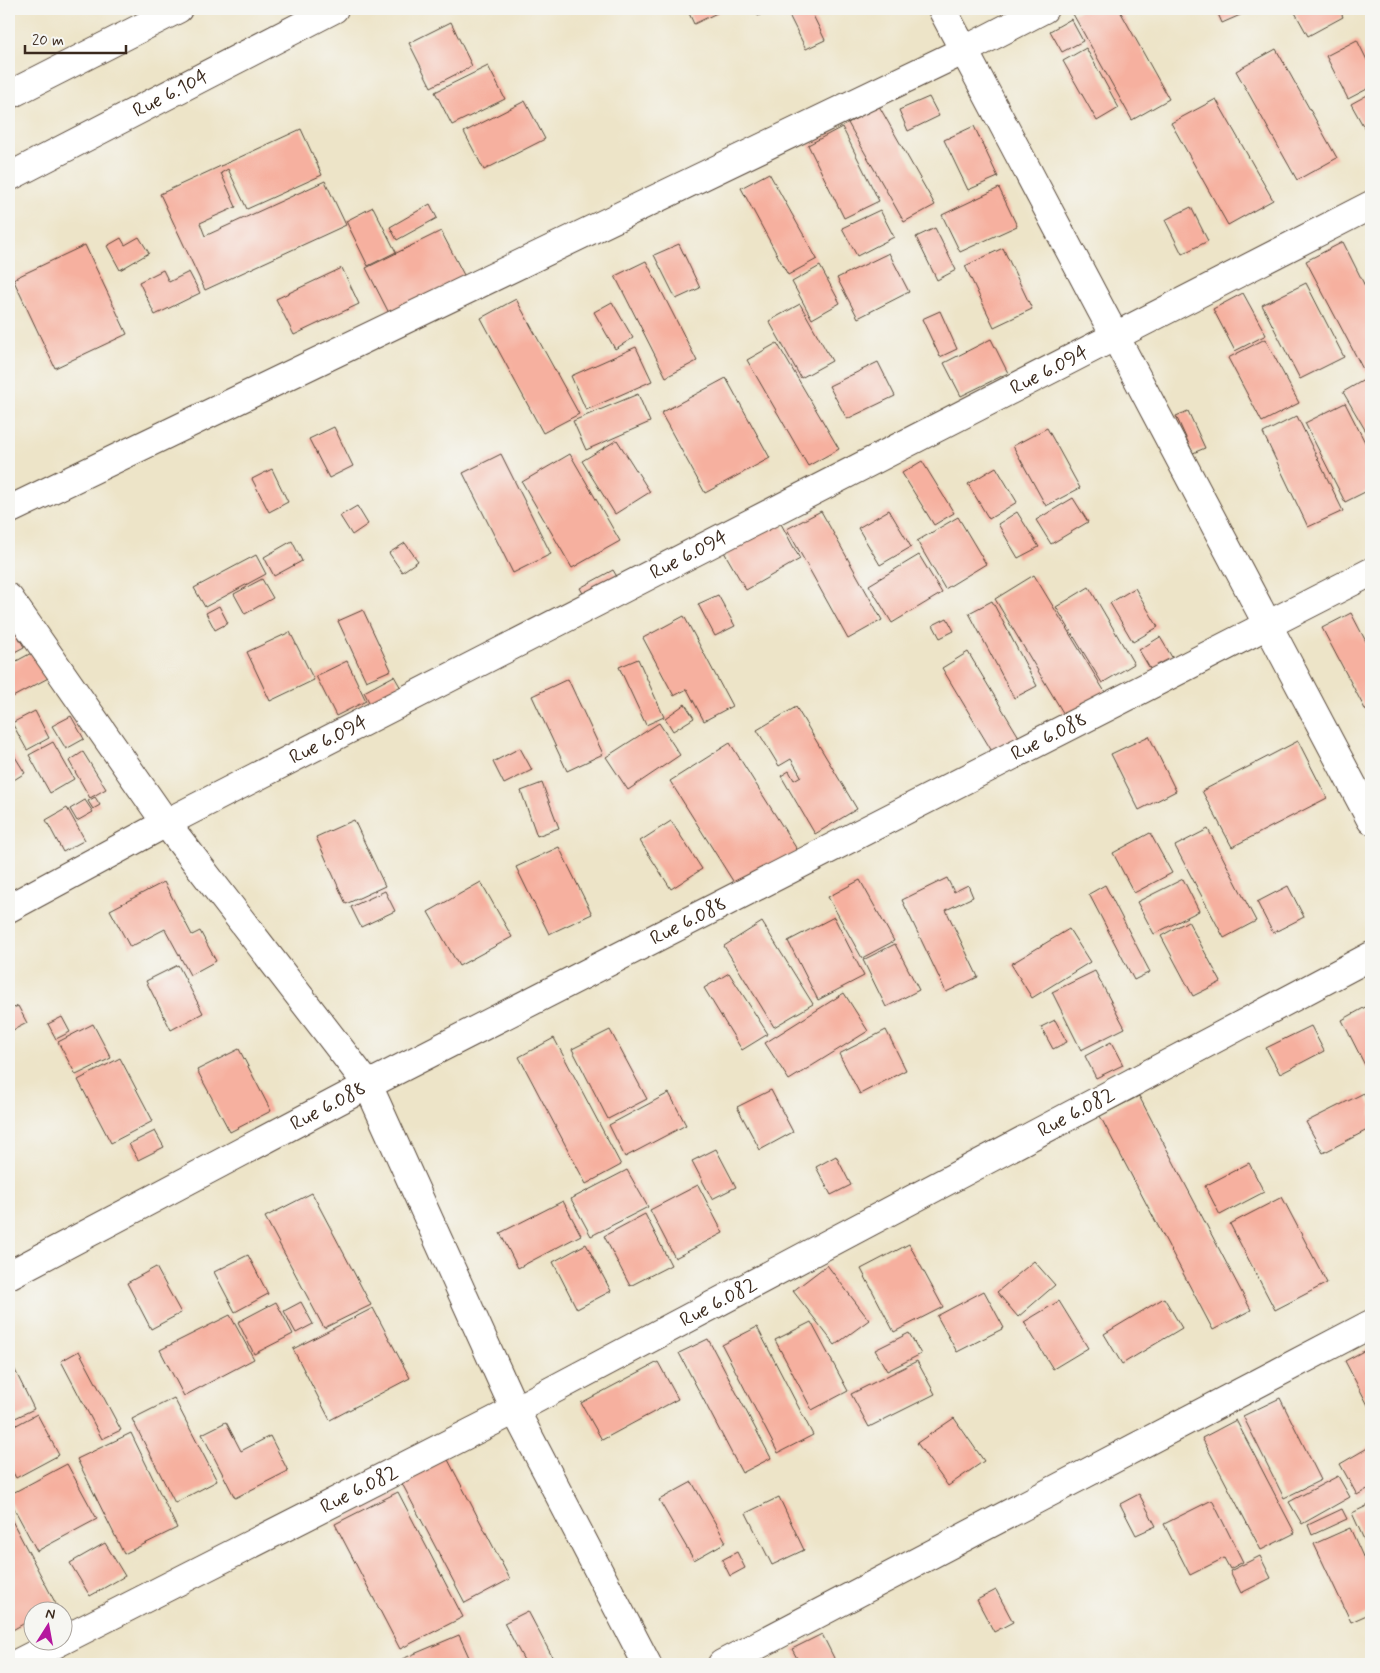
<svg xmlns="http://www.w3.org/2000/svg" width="1380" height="1673" font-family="Mynerve,sans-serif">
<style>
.building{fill:#f6b09f}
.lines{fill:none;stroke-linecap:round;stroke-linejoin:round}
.minor-casing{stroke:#564638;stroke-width:30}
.minor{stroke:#fff;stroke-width:28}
.labels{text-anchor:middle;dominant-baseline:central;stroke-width:4;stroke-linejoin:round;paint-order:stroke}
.street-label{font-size:20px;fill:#3b2a1e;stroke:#f6f6f2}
</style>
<rect width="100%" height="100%" fill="#f6f6f2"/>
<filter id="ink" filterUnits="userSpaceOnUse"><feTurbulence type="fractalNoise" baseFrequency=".02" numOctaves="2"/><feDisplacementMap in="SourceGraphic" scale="10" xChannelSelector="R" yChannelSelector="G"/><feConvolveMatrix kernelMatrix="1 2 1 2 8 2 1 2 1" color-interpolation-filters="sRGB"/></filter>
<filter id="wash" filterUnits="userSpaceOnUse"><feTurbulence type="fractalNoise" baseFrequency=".0096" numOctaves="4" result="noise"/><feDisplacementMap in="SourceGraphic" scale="20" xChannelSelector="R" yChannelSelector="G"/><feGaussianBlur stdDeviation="1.12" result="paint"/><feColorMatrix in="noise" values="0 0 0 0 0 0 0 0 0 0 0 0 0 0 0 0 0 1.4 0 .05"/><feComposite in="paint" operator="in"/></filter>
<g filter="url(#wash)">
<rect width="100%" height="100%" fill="#ede4c8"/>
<g id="blocks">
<path class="building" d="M 687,9 L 720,9 L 721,11 L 694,24 Z
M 754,9 L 772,9 L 758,16 Z
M 786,9 L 810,9 L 825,40 L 806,49 Z
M 1083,9 L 1119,9 L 1169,99 L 1132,120 L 1073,14 Z
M 1216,9 L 1254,9 L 1222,23 Z
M 1293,9 L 1339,9 L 1343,17 L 1308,36 Z
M 1071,19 L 1083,41 L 1062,52 L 1050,31 Z
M 451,22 L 472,66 L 431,87 L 409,43 Z
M 1357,40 L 1371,68 L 1371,87 L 1348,99 L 1326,56 Z
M 1086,48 L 1119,108 L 1097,121 L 1063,61 Z
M 1276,49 L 1337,158 L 1297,180 L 1236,71 Z
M 488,66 L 505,99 L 452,125 L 435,92 Z
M 1371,93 L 1371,140 L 1351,104 Z
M 929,97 L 939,116 L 908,131 L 899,110 Z
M 1216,99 L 1273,200 L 1228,225 L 1171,123 Z
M 525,101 L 545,139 L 484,170 L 464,132 Z
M 879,106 L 935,205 L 904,222 L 848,123 Z
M 974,126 L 998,177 L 968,190 L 944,140 Z
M 842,127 L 879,201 L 844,218 L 808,145 Z
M 301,129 L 322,175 L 247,209 L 228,169 L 221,173 L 236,207 L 200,223 L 205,236 L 325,181 L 346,225 L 205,290 L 160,194 Z
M 769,173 L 817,259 L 788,275 L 741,188 Z
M 999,188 L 1017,226 L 960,252 L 942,215 Z
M 430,204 L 437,218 L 397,240 L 390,227 Z
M 373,207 L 396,252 L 368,266 L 346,221 Z
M 1191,207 L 1208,241 L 1182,254 L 1165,220 Z
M 880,210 L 894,237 L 857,256 L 842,228 Z
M 935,228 L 956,270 L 937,280 L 916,237 Z
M 441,231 L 465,277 L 390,315 L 366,268 Z
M 139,237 L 149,253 L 120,270 L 107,246 L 121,238 L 125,245 Z
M 1343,242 L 1371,298 L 1371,370 L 1365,373 L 1306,261 Z
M 679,244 L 700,288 L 676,299 L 654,255 Z
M 85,245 L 127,334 L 55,368 L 13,279 Z
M 1003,248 L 1032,309 L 994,327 L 965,266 Z
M 889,253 L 909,292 L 858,318 L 837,278 Z
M 646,261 L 697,361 L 666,377 L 615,276 Z
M 820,266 L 840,303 L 812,319 L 792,282 Z
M 342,268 L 359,304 L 294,335 L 276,299 Z
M 163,270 L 169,282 L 189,272 L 200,293 L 155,315 L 139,282 Z
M 1306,283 L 1344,357 L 1300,379 L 1262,305 Z
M 1243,293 L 1266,335 L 1235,351 L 1213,309 Z
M 516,299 L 579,414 L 543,433 L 481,318 Z
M 612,302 L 633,338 L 615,349 L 594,312 Z
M 800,304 L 832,361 L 801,378 L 769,321 Z
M 940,311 L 957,349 L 940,357 L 922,319 Z
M 991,339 L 1008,373 L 961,396 L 944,363 Z
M 1265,339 L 1299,403 L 1262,422 L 1228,358 Z
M 777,343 L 839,449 L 808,466 L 747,360 Z
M 636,347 L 652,381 L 586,410 L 571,376 Z
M 878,362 L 895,396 L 847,419 L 829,386 Z
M 1371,376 L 1371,440 L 1343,392 Z
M 726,378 L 770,458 L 705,493 L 661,413 Z
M 638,394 L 650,422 L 586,450 L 573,421 Z
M 1345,403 L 1371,454 L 1371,489 L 1345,502 L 1305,423 Z
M 1188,411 L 1205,448 L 1193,453 L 1176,416 Z
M 1297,416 L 1343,511 L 1308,527 L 1263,433 Z
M 334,427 L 353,466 L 329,478 L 309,439 Z
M 1047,428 L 1080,488 L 1046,506 L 1013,446 Z
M 617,440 L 650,492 L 615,514 L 582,461 Z
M 501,454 L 551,554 L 513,573 L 463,473 Z
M 570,454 L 620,541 L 572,568 L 522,482 Z
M 922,461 L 954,513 L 934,525 L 902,473 Z
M 996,467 L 1017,502 L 989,519 L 968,484 Z
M 272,469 L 288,502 L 269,512 L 252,479 Z
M 1073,498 L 1088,522 L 1051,544 L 1036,520 Z
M 357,506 L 368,524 L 352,535 L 340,516 Z
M 889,510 L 911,547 L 880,565 L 858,528 Z
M 821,511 L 882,620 L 848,639 L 787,529 Z
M 1017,512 L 1039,547 L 1018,558 L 998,524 Z
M 958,517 L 986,564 L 945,589 L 917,541 Z
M 780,522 L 800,559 L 746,590 L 724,552 Z
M 292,541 L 302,561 L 274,576 L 264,557 Z
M 405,543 L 418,561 L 402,572 L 389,553 Z
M 256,555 L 266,574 L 205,607 L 194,588 Z
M 919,555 L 942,593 L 892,623 L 869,585 Z
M 613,570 L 622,585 L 589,604 L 580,588 Z
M 1034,575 L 1105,692 L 1065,716 L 995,599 Z
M 262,579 L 273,598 L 245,614 L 234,594 Z
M 1089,587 L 1134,664 L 1102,683 L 1056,607 Z
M 1135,588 L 1158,627 L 1133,642 L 1110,603 Z
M 718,595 L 735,626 L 715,636 L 698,604 Z
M 992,601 L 1037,686 L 1014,698 L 969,613 Z
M 219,606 L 228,623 L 215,630 L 206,613 Z
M 363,610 L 391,670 L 366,681 L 338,621 Z
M 1351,613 L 1371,651 L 1371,708 L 1366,711 L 1322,628 Z
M 684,616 L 732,706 L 704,721 L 687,689 L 674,696 L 643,638 Z
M 947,618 L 954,631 L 940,638 L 933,625 Z
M 9,620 L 24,647 L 9,655 Z
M 290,632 L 314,680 L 270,701 L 247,652 Z
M 1160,637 L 1176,664 L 1155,677 L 1139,650 Z
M 37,650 L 52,676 L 9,699 L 9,665 Z
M 968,652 L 1022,742 L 996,758 L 942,668 Z
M 638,659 L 664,717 L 646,725 L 619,667 Z
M 347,661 L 366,701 L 336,716 L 316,676 Z
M 394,676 L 402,690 L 371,706 L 364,692 Z
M 568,679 L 603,754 L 567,771 L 532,696 Z
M 685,704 L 694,718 L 673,731 L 665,718 Z
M 796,707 L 857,809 L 815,834 L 781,776 L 789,771 L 794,780 L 801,776 L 791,759 L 779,766 L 757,730 Z
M 35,711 L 49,738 L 27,750 L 12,723 Z
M 71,716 L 84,739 L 66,749 L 52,726 Z
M 659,723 L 680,755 L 628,790 L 606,757 Z
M 1149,736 L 1176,791 L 1139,810 L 1111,754 Z
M 1298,741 L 1327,798 L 1232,847 L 1202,791 Z
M 53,742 L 74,779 L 50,793 L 29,755 Z
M 730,743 L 798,851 L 738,889 L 670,781 Z
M 9,747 L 25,773 L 9,783 Z
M 520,748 L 532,770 L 504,784 L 493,762 Z
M 83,752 L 106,789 L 90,798 L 69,761 Z
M 542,783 L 559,828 L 537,836 L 521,791 Z
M 95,797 L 100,805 L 93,809 L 88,801 Z
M 85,800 L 93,812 L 77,821 L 70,809 Z
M 67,808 L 85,840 L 63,852 L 46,820 Z
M 354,820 L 385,886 L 346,904 L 316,837 Z
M 671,821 L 702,869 L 671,889 L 640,841 Z
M 1208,829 L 1256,921 L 1224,938 L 1175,846 Z
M 1150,833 L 1172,873 L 1134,893 L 1113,853 Z
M 559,847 L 592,914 L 549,934 L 516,867 Z
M 947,878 L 954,892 L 968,885 L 973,897 L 946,910 L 978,977 L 946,992 L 902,900 Z
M 1183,879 L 1199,911 L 1154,934 L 1137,902 Z
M 860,880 L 894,941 L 862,958 L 828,897 Z
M 164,882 L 192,935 L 200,931 L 216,961 L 190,975 L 165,929 L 130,947 L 110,910 Z
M 481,882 L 512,937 L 459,966 L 428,912 Z
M 1105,885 L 1150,972 L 1134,980 L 1089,894 Z
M 1288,886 L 1304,917 L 1273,933 L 1257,902 Z
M 385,891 L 395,911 L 361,927 L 351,907 Z
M 834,917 L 864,976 L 818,1000 L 788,941 Z
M 1188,921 L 1221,982 L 1193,996 L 1161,936 Z
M 762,922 L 813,1004 L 774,1027 L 724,946 Z
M 1069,929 L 1090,962 L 1032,998 L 1011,964 Z
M 895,944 L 919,990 L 886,1007 L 863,960 Z
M 178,965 L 203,1013 L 171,1030 L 146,981 Z
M 1095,971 L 1125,1028 L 1081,1050 L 1052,992 Z
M 729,973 L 768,1034 L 742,1050 L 704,988 Z
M 844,993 L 868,1031 L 789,1080 L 765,1043 Z
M 1369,1005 L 1371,1009 L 1371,1077 L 1342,1020 Z
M 18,1006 L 27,1023 L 9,1032 L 9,1010 Z
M 62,1017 L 70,1032 L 56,1039 L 48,1024 Z
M 1055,1020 L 1067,1042 L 1053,1049 L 1041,1027 Z
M 93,1024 L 111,1058 L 76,1075 L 58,1042 Z
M 1311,1026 L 1324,1051 L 1280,1074 L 1266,1048 Z
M 610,1030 L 647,1099 L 608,1119 L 572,1049 Z
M 886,1030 L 906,1070 L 860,1094 L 839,1054 Z
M 554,1038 L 621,1165 L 586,1184 L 519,1057 Z
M 1111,1042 L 1123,1065 L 1096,1078 L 1085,1056 Z
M 239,1049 L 271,1111 L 230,1132 L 197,1070 Z
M 120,1058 L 153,1121 L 111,1143 L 78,1080 Z
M 771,1090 L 793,1132 L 760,1150 L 737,1107 Z
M 669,1093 L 686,1125 L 625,1157 L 609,1125 Z
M 1364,1093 L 1371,1107 L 1371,1128 L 1323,1153 L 1306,1122 Z
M 1139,1096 L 1251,1310 L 1213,1330 L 1100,1116 Z
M 155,1131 L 164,1147 L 138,1160 L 129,1144 Z
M 716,1149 L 736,1187 L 712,1199 L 692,1161 Z
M 836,1156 L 851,1185 L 831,1195 L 816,1167 Z
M 1249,1163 L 1264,1192 L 1220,1215 L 1205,1186 Z
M 627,1170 L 648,1207 L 591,1236 L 571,1199 Z
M 698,1185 L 723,1233 L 675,1258 L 650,1210 Z
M 312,1193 L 371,1305 L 324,1328 L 265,1217 Z
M 1282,1197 L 1327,1283 L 1275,1310 L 1230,1224 Z
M 563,1201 L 581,1235 L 518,1268 L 500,1233 Z
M 645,1214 L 671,1265 L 630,1286 L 604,1236 Z
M 586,1244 L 611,1291 L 577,1309 L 553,1262 Z
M 909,1244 L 943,1307 L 894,1332 L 861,1269 Z
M 248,1255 L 268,1294 L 235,1312 L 214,1272 Z
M 1034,1261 L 1055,1285 L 1018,1317 L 997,1292 Z
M 827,1265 L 869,1320 L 835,1345 L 793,1291 Z
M 156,1267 L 181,1313 L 151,1329 L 127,1283 Z
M 984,1291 L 1004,1328 L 957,1352 L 937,1316 Z
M 1164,1298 L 1182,1328 L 1122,1364 L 1104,1334 Z
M 1059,1301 L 1088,1348 L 1053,1369 L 1024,1322 Z
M 276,1302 L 293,1334 L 254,1354 L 238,1322 Z
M 301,1302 L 313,1324 L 296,1333 L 284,1311 Z
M 373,1308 L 410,1378 L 330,1420 L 293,1349 Z
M 230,1315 L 254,1359 L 184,1396 L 160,1350 Z
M 811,1322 L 848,1391 L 812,1410 L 775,1340 Z
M 757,1327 L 813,1435 L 778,1453 L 722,1345 Z
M 909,1333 L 921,1354 L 887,1371 L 875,1350 Z
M 708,1339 L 771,1458 L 742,1473 L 679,1353 Z
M 1371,1347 L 1371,1411 L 1345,1361 Z
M 79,1351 L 121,1430 L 102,1439 L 61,1361 Z
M 917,1361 L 935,1394 L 869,1427 L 851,1394 Z
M 658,1362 L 678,1399 L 602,1440 L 581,1403 Z
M 12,1364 L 34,1409 L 9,1421 L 9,1365 Z
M 174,1398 L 217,1481 L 175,1503 L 132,1419 Z
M 1280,1398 L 1321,1480 L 1284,1498 L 1243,1416 Z
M 37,1414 L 59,1455 L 16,1478 L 9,1465 L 9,1429 Z
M 954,1418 L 984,1461 L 948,1486 L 917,1443 Z
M 1236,1420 L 1295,1533 L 1261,1550 L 1202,1438 Z
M 226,1422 L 241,1451 L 270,1436 L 288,1471 L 235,1498 L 202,1434 Z
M 131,1433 L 177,1528 L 124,1554 L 77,1459 Z
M 1371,1446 L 1371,1487 L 1357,1495 L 1340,1464 Z
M 443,1450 L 510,1579 L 465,1603 L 397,1474 Z
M 67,1464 L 97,1519 L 37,1551 L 9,1499 L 9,1495 Z
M 1338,1476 L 1350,1497 L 1302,1524 L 1289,1502 Z
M 692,1482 L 726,1542 L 694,1560 L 659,1500 Z
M 398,1492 L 463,1617 L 400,1649 L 335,1524 Z
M 1139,1494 L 1156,1526 L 1136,1535 L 1120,1504 Z
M 779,1497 L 804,1550 L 772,1565 L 746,1513 Z
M 1212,1500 L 1243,1562 L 1230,1569 L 1224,1558 L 1190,1575 L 1164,1524 Z
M 1371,1504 L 1371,1555 L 1352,1513 Z
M 1342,1509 L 1347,1519 L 1312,1535 L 1308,1525 Z
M 9,1515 L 57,1606 L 48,1610 L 32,1610 L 32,1619 L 9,1632 Z
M 1350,1528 L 1371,1574 L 1371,1613 L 1351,1622 L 1314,1544 Z
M 105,1543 L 125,1576 L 90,1596 L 70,1563 Z
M 737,1552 L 745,1568 L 730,1576 L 722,1560 Z
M 1260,1556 L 1271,1578 L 1241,1593 L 1230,1571 Z
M 996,1590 L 1013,1622 L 994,1632 L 977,1600 Z
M 528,1611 L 556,1664 L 526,1664 L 504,1623 Z
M 822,1634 L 836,1662 L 830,1664 L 800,1664 L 792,1649 Z
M 459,1635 L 472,1664 L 405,1664 L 402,1659 Z"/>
</g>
</g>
<g filter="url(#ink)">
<use href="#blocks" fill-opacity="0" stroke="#564638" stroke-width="1"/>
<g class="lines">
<g class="minor-casing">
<g id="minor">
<path d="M 942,9 L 1371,820"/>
<path d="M 9,95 L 178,9"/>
<path id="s1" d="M 9,177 L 334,9"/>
<path d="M 9,510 L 965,50 L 1044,9"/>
<path d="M 9,598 L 166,823 L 368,1085 L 515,1410 L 647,1664"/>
<path id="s2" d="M 9,908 L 166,823 L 1371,205"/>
<path id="s3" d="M 9,1275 L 368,1085 L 1371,572"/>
<path id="s4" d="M 16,1664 L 515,1410 L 1371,956"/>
<path d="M 722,1664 L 1371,1324"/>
</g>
</g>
<use href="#minor" class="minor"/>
</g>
</g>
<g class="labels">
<g class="street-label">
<text stroke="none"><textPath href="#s1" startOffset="182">Rue 6.104</textPath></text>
<text stroke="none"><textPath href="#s2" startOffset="1171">Rue 6.094</textPath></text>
<text stroke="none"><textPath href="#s2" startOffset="766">Rue 6.094</textPath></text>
<text stroke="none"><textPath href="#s3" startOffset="1171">Rue 6.088</textPath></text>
<text stroke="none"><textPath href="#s2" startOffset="361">Rue 6.094</textPath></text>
<text stroke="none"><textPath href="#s3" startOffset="766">Rue 6.088</textPath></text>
<text stroke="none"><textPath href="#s3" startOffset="361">Rue 6.088</textPath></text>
<text stroke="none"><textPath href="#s4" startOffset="1195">Rue 6.082</textPath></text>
<text stroke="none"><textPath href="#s4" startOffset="790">Rue 6.082</textPath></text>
<text stroke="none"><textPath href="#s4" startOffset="385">Rue 6.082</textPath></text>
</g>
</g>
<rect width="1380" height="1673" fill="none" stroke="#f6f6f2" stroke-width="30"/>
<g transform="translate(48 1626) rotate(11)"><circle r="24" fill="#f6f6f2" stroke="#aba49d"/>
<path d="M0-4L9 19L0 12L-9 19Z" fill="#b5179e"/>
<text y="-8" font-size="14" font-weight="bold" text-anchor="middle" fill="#3b2a1e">N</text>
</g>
<path d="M25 45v8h101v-8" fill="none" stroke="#3b2a1e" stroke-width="2.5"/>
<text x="32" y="45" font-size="15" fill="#3b2a1e" stroke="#f6f6f2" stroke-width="4" paint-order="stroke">20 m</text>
</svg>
